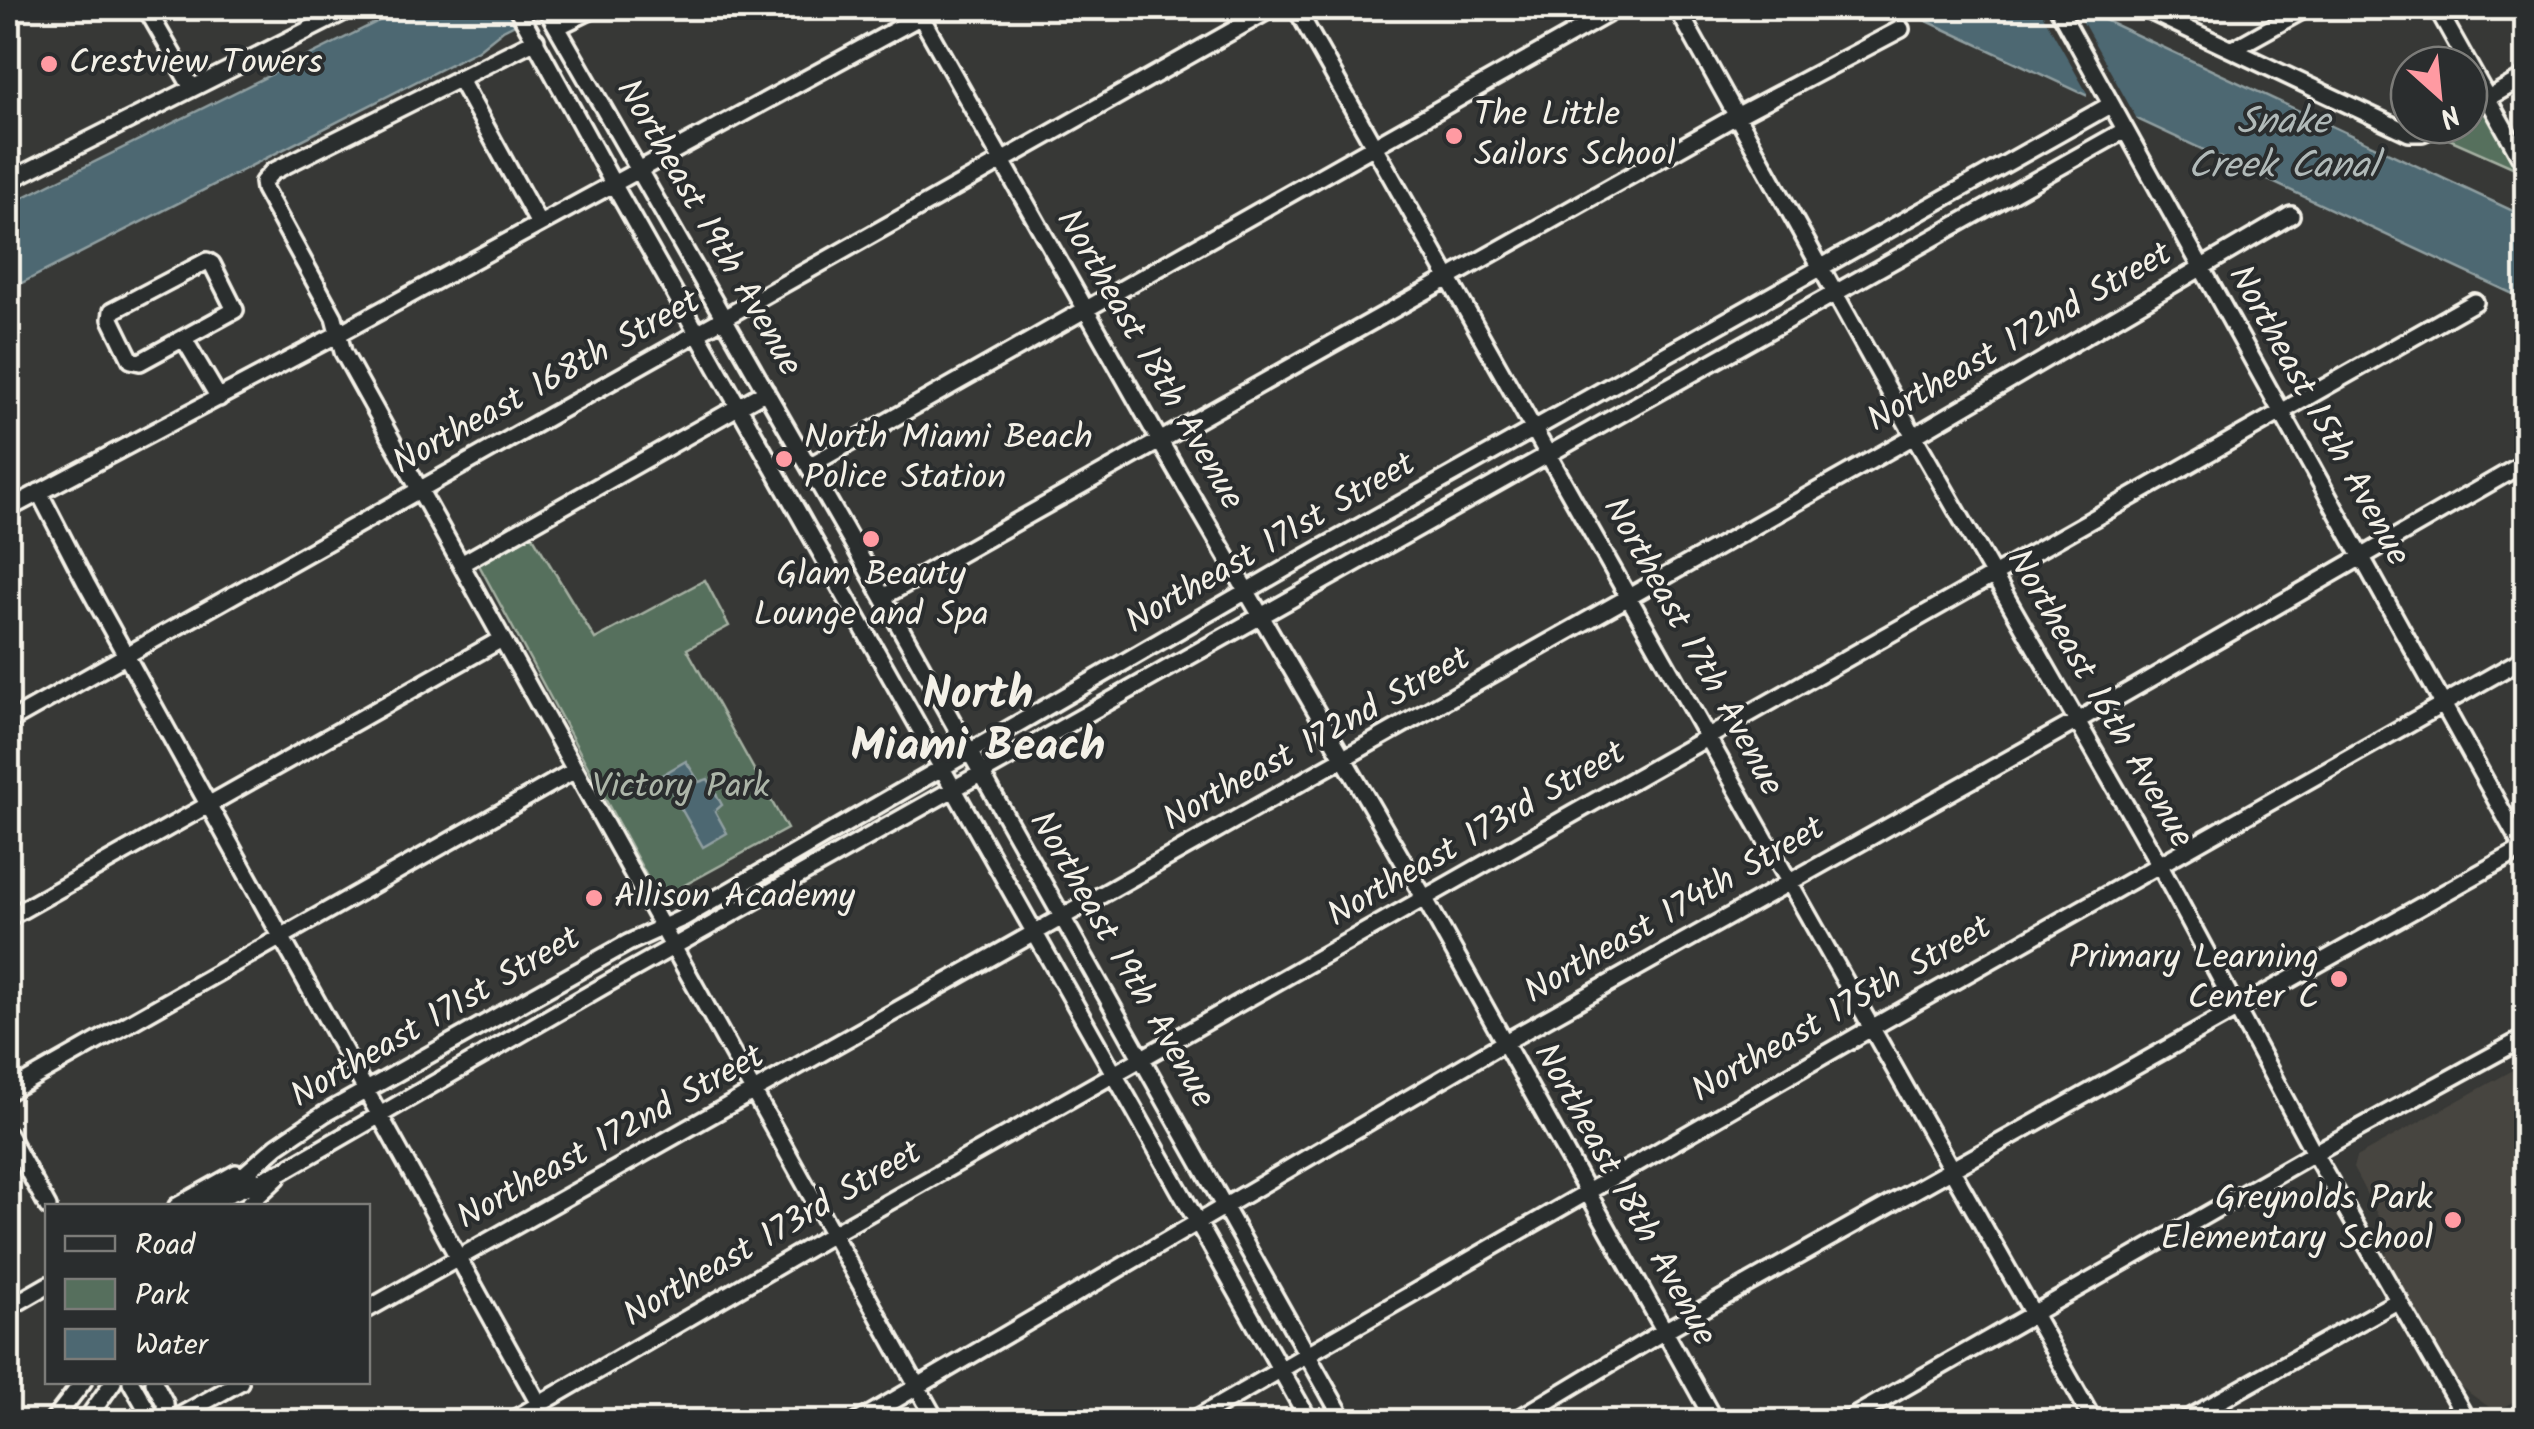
<svg xmlns="http://www.w3.org/2000/svg" width="2534" height="1429" font-family="Kalam,sans-serif">
<style>
.built{fill:#47453f}
.green{fill:#566f5d;stroke:#a5b0a2;stroke-width:2.5}
.water{fill:#4d6872;stroke:#909fa1;stroke-width:2.5}
.pier{fill:#373836}
.lines{fill:none;stroke-linecap:round;stroke-linejoin:round}
.minor-casing{stroke:#f4f1e8;stroke-width:22}
.minor{stroke:#2a2d2e;stroke-width:15}
.poi-dot{fill:#ff9aa2;stroke:#2a2d2e;stroke-width:4}
.labels{text-anchor:middle;dominant-baseline:central;stroke-width:8;stroke-linejoin:round;paint-order:stroke}
.poi-label{font-size:35px;fill:#f4f1e8;stroke:#2a2d2e;text-anchor:start}
.street-label{font-size:35px;fill:#f4f1e8;stroke:#2a2d2e}
.park-label{font-size:35px;fill:#adb6a9;stroke:#2a2d2e}
.water-label{font-size:38px;font-style:italic;fill:#b1bab9;stroke:#2a2d2e}
.district-label{font-size:45px;font-weight:bold;fill:#f4f1e8;stroke:#2a2d2e}
</style>
<rect width="100%" height="100%" fill="#373836"/>
<filter id="ink" filterUnits="userSpaceOnUse"><feTurbulence type="fractalNoise" baseFrequency=".01" numOctaves="2"/><feDisplacementMap in="SourceGraphic" scale="20" xChannelSelector="R" yChannelSelector="G"/><feConvolveMatrix kernelMatrix="1 2 1 2 8 2 1 2 1" color-interpolation-filters="sRGB"/></filter>
<g filter="url(#ink)">
<path class="built" d="M 2526,1063 L 2526,1394 L 2496,1412 L 2454,1382 L 2385,1257 L 2391,1241 L 2353,1168 L 2356,1157 Z"/>
<path class="green" d="M 2488,97 L 2526,173 L 2431,131 L 2441,125 L 2469,125 L 2469,109 Z
M 532,535 L 595,639 L 705,580 L 729,626 L 687,649 L 787,829 L 659,899 L 479,565 Z"/>
<path class="water" d="M 405,8 L 547,8 L 503,30 L 478,50 L 8,290 L 8,205 Z
M 1899,8 L 2079,8 L 2526,217 L 2526,300 Z
M 686,761 L 699,782 L 708,779 L 722,805 L 715,811 L 727,833 L 703,847 L 662,775 Z"/>
<path class="pier" d="M 2039,8 L 2075,8 L 2142,128 L 2087,101 L 2087,93 Z"/>
<g class="lines">
<g class="minor-casing">
<path id="minor" d="M 146,8 L 192,88
M 517,8 L 620,196 L 1310,1422
M 546,8 L 851,540 L 1345,1422
M 916,8 L 1166,452 L 1425,899 L 1715,1422
M 1296,8 L 2094,1422
M 1677,8 L 1914,436 L 2159,864 L 2314,1153 L 2468,1422
M 2058,8 L 2526,854
M 2143,8 L 2409,133 L 2422,133 L 2442,125
M 2437,8 L 2526,167
M 557,27 L 596,8
M 536,40 L 272,172 L 263,182 L 264,189 L 334,317 L 343,352 L 937,1422
M 2235,48 L 2307,8
M 459,78 L 539,224
M 2469,109 L 2526,76
M 8,181 L 352,8
M 207,261 L 212,264 L 235,310 L 140,362 L 131,360 L 111,319 L 112,311 Z
M 184,339 L 219,398
M 809,466 L 1618,8
M 39,492 L 86,583 L 549,1422
M 8,509 L 340,333 L 936,8
M 461,564 L 766,391
M 883,597 L 1729,120 L 1901,29
M 8,722 L 1273,8
M 8,918 L 500,640
M 8,1092 L 575,770
M 8,1134 L 48,1207
M 223,1193 L 277,1146 L 324,1114 L 628,943 L 683,918 L 1288,567 L 2110,105
M 177,1206 L 236,1173
M 200,1206 L 283,1171 L 605,985 L 2125,130
M 247,1206 L 277,1178
M 8,1308 L 48,1285
M 368,1309 L 1914,436 L 2291,215
M 131,1382 L 150,1415 L 163,1422
M 154,1382 L 165,1403 L 166,1422
M 52,1422 L 83,1382
M 85,1422 L 113,1382
M 169,1422 L 240,1382
M 509,1422 L 834,1233 L 2475,302
M 857,1422 L 1505,1042 L 2077,721 L 2526,462
M 1190,1422 L 1873,1027 L 2526,657
M 1513,1422 L 1664,1331 L 2526,847
M 1844,1422 L 2314,1153 L 2526,1037
M 2182,1422 L 2399,1300
M 2523,1422 L 2526,1420"/>
</g>
<use href="#minor" class="minor"/>
</g>
</g>
<g class="poi-dot">
<circle cx="49" cy="64" r="10"/>
<circle cx="1454" cy="136" r="10"/>
<circle cx="784" cy="459" r="10"/>
<circle cx="871" cy="539" r="10"/>
<circle cx="594" cy="898" r="10"/>
<circle cx="2339" cy="979" r="10"/>
<circle cx="2453" cy="1220" r="10"/>
</g>
<g class="labels">
<g class="poi-label">
<text x="69" y="64">Crestview Towers</text>
<text x="1474" y="116">The Little<tspan x="1474" dy="40">Sailors School</tspan></text>
<text x="804" y="439">North Miami Beach<tspan x="804" dy="40">Police Station</tspan></text>
<text x="871" y="576" text-anchor="middle">Glam Beauty<tspan x="871" dy="40">Lounge and Spa</tspan></text>
<text x="614" y="898">Allison Academy</text>
<text x="2319" y="959" text-anchor="end">Primary Learning<tspan x="2319" dy="40">Center C</tspan></text>
<text x="2433" y="1200" text-anchor="end">Greynolds Park<tspan x="2433" dy="40">Elementary School</tspan></text>
</g>
<g class="street-label">
<text transform="translate(708 228) rotate(60)">Northeast 19th Avenue</text>
<text transform="translate(2020 338) rotate(-30)">Northeast 172nd Street</text>
<text transform="translate(1149 360) rotate(60)">Northeast 18th Avenue</text>
<text transform="translate(547 383) rotate(-29)">Northeast 168th Street</text>
<text transform="translate(2318 416) rotate(61)">Northeast 15th Avenue</text>
<text transform="translate(1271 544) rotate(-30)">Northeast 171st Street</text>
<text transform="translate(1692 647) rotate(61)">Northeast 17th Avenue</text>
<text transform="translate(2099 699) rotate(60)">Northeast 16th Avenue</text>
<text transform="translate(1317 740) rotate(-29)">Northeast 172nd Street</text>
<text transform="translate(1477 835) rotate(-30)">Northeast 173rd Street</text>
<text transform="translate(1675 911) rotate(-30)">Northeast 174th Street</text>
<text transform="translate(1121 960) rotate(60)">Northeast 19th Avenue</text>
<text transform="translate(1842 1010) rotate(-30)">Northeast 175th Street</text>
<text transform="translate(436 1018) rotate(-30)">Northeast 171st Street</text>
<text transform="translate(611 1138) rotate(-29)">Northeast 172nd Street</text>
<text transform="translate(1624 1195) rotate(61)">Northeast 18th Avenue</text>
<text transform="translate(773 1235) rotate(-30)">Northeast 173rd Street</text>
</g>
<g class="park-label">
<text x="681" y="788">Victory Park</text>
</g>
<g class="water-label">
<text x="2283" y="123">Snake<tspan x="2283" dy="44">Creek Canal</tspan></text>
</g>
<g class="district-label">
<text x="978" y="696">North<tspan x="978" dy="52">Miami Beach</tspan></text>
</g>
</g>
<rect width="2534" height="1429" fill="none" stroke="#2a2d2e" stroke-width="40"/>
<rect x="20" y="20" width="2494" height="1389" fill="none" stroke="#f4f1e8" stroke-width="4" filter="url(#ink)"/>
<rect x="45" y="1204" width="325" height="180" fill="#2a2d2e" stroke="#7b7b78" stroke-width="2.5"/>
<rect x="65" y="1236" width="50" height="15" fill="#2a2d2e" stroke="#7b7b78" stroke-width="2.5"/>
<text x="135" y="1254" font-size="30" fill="#f4f1e8">Road</text>
<rect x="65" y="1279" width="50" height="30" fill="#566f5d" stroke="#7b7b78" stroke-width="2.5"/>
<text x="135" y="1304" font-size="30" fill="#f4f1e8">Park</text>
<rect x="65" y="1329" width="50" height="30" fill="#4d6872" stroke="#7b7b78" stroke-width="2.5"/>
<text x="135" y="1354" font-size="30" fill="#f4f1e8">Water</text>
<g transform="translate(2439 95) rotate(153)"><circle r="48" fill="#2a2d2e" stroke="#7b7b78" stroke-width="2.5"/>
<path d="M0-8L18 38L0 25L-18 38Z" fill="#ff9aa2"/>
<text y="-15" font-size="28" font-weight="bold" text-anchor="middle" fill="#f4f1e8">N</text>
</g>
</svg>
